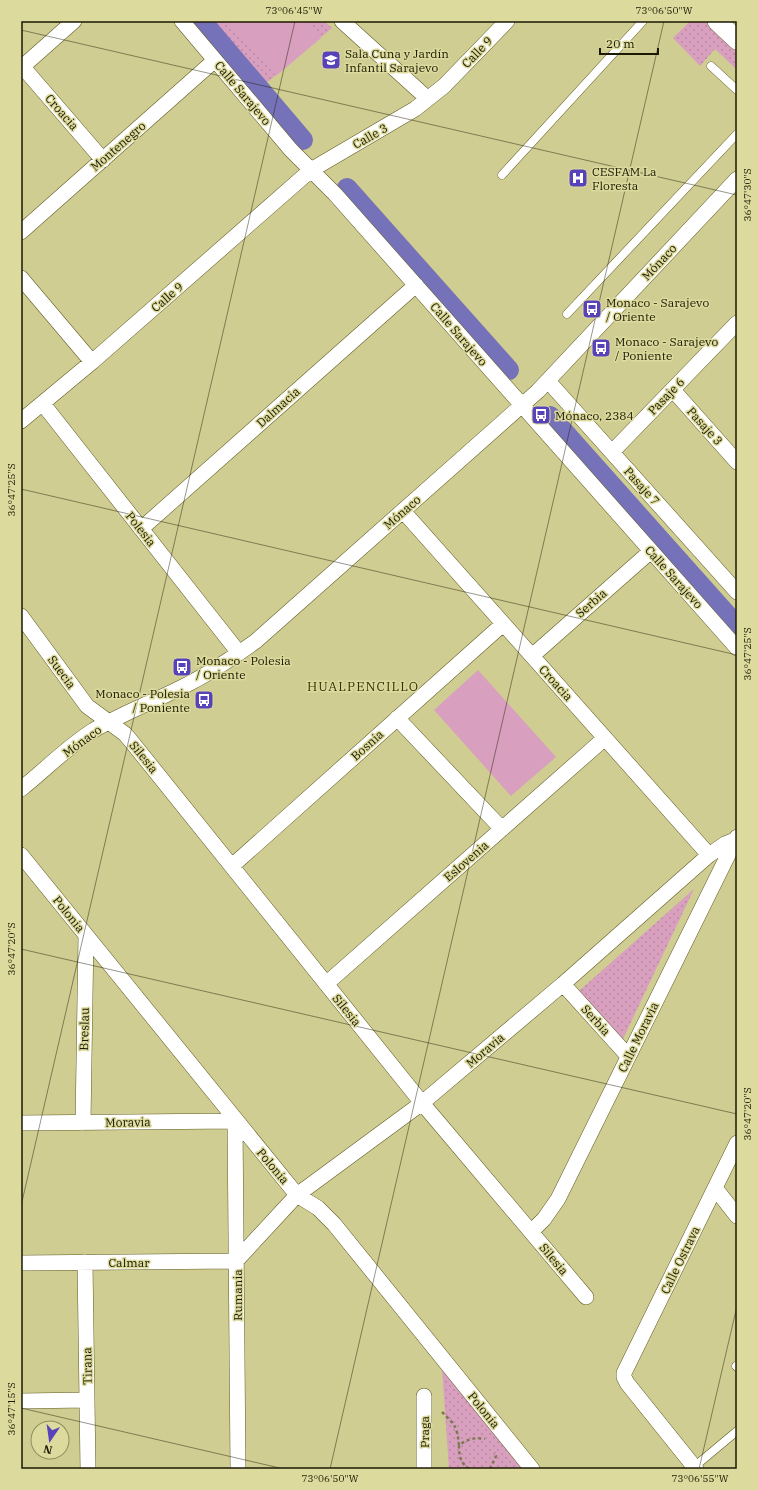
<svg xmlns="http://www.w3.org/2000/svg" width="758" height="1490" font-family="'IBM Plex Serif',serif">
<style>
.green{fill:url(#green-dots)}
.pitch{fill:#d8a0be}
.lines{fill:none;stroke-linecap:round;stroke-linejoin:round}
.canal{stroke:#7672b9;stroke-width:20}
.service-casing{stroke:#605c24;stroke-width:9}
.minor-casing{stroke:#605c24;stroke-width:16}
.tertiary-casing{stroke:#605c24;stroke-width:20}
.path{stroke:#7c794f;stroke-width:2.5;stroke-dasharray:3 3;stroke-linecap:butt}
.service{stroke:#fff;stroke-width:8}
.minor{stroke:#fff;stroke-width:15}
.tertiary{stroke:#fff;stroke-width:19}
.ticks{fill:none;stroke:#1b1903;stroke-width:1;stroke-opacity:0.45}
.labels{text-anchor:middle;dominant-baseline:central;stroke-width:3;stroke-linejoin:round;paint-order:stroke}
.street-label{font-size:12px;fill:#1b1903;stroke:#ddda9e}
.poi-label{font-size:12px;fill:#1b1903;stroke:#ddda9e;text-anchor:start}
.neighbourhood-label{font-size:13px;letter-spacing:1px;fill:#353205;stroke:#ddda9e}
.neatline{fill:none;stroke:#1b1903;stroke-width:1.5}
.ticks-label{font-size:10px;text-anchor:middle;fill:#1b1903}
</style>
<defs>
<pattern id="green-dots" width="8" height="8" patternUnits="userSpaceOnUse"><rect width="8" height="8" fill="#d8a0be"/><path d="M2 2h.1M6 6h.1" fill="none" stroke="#b989a2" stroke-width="1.8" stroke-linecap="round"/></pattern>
</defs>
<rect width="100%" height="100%" fill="#d0cd92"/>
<path class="green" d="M 197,21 L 324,21 L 332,28 L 258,90 Z
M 690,21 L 709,21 L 737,47 L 737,70 L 715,49 L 700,66 L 673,38 Z
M 694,889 L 622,1041 L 579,991 Z
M 442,1368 L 523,1469 L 449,1469 Z"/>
<path class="pitch" d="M 229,21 L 307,21 L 321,38 L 276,76 Z
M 478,670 L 556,757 L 511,796 L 434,710 Z"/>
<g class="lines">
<path class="canal" d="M 202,21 L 303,140
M 347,188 L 509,370
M 550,416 L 737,626"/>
<g class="service-casing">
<path id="service" d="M 711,66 L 737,90
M 502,175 L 643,21
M 567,314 L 737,134
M 736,1366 L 737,1367
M 694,1467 L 737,1431"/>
</g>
<g class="minor-casing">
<path id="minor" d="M 182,21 L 291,150 L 335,194 L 737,648
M 342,21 L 428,99
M 21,65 L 103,160
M 21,68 L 74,21
M 21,232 L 215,60
M 21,278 L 92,362
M 548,381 L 737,592
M 673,390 L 737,462
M 43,404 L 239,653
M 21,421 L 92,362 L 311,170 L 415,109 L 444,86 L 507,21
M 612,452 L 737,323
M 403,511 L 709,855
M 141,529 L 416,285
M 21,616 L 87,706 L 125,734 L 131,741 L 422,1103 L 586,1297
M 532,656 L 651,551
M 397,718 L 502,829
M 21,789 C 45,770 68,746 94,730 C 125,712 158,700 190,683 C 213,671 235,656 256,641 L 538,391 L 737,179
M 21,855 L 297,1195 L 318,1208 L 334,1224 L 532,1469
M 232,866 L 503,624
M 326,984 L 605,738
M 563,984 L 628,1056
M 21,1123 L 235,1121 L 238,1469
M 83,1123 L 86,935
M 715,1188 L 737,1216
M 531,1232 L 544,1219 L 558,1199 L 737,837
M 85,1262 L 88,1469
M 21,1263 L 236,1261 L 297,1195 L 422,1103 L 563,984 L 709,855 L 725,844 L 735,840
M 21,1401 L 87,1400
M 424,1469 L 424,1396
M 696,1469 L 627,1383 L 624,1377 L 624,1373 L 737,1143"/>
</g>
<g class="tertiary-casing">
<path id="tertiary" d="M 717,21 L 737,40"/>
</g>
<path class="path" d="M 442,1412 C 455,1425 457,1426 459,1445
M 469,1469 C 460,1462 459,1456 459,1445 C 468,1439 475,1437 485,1439
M 490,1469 L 496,1456 L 495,1452"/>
<use href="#service" class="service"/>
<use href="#minor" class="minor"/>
<use href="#tertiary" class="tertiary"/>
</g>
<path class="ticks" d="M 21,30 L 737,195M 21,489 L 737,655M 21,949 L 737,1114M 21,1206 L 295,21M 21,1408 L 284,1469M 330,1469 L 664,21M 699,1469 L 737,1306"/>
<defs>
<g id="school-square" transform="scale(1)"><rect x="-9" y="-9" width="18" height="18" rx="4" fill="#5742ba" stroke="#ddda9e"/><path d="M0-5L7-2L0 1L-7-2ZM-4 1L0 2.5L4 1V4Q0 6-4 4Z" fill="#fff"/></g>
<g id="hospital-square" transform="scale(1)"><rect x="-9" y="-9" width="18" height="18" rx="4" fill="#5742ba" stroke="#ddda9e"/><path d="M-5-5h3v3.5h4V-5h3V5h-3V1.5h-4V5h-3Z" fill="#fff"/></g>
<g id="bus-square" transform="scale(1)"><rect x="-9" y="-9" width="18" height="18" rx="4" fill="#5742ba" stroke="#ddda9e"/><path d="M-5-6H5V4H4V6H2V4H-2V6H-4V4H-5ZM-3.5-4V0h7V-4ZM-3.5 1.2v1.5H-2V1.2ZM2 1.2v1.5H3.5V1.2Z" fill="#fff"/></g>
</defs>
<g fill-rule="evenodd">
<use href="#school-square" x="331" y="60"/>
<use href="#hospital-square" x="578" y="178"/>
<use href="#bus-square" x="592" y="309"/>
<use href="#bus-square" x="601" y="348"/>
<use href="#bus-square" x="541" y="415"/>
<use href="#bus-square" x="182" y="667"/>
<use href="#bus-square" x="204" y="700"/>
</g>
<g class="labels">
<g class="street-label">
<text transform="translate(477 52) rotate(-46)">Calle 9</text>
<text transform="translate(243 93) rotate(50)">Calle Sarajevo</text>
<text transform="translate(62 112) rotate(49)">Croacia</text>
<text transform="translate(370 136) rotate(-30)">Calle 3</text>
<text transform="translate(118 146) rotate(-41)">Montenegro</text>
<text transform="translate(659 262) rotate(-47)">Mónaco</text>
<text transform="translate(167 297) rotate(-41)">Calle 9</text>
<text transform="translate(459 334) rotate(49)">Calle Sarajevo</text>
<text transform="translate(666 396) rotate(-46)">Pasaje 6</text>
<text transform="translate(278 407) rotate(-42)">Dalmacia</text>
<text transform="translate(705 426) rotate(48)">Pasaje 3</text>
<text transform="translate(642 486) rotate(48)">Pasaje 7</text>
<text transform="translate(402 512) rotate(-41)">Mónaco</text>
<text transform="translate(141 529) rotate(52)">Polesia</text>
<text transform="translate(674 577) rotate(48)">Calle Sarajevo</text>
<text transform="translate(591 603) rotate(-41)">Serbia</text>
<text transform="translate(62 672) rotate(54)">Suecia</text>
<text transform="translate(556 683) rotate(48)">Croacia</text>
<text transform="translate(82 741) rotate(-36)">Mónaco</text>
<text transform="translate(367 745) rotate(-42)">Bosnia</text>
<text transform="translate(144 757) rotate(51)">Silesia</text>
<text transform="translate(466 861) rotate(-41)">Eslovenia</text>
<text transform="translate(69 914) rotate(51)">Polonia</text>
<text transform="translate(347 1010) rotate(51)">Silesia</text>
<text transform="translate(596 1020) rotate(48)">Serbia</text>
<text transform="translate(84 1029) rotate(-89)">Breslau</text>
<text transform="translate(638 1037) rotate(-64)">Calle Moravia</text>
<text transform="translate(485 1050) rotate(-40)">Moravia</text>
<text transform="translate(128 1122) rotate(-1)">Moravia</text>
<text transform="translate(273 1166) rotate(50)">Polonia</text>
<text transform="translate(554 1259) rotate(50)">Silesia</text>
<text transform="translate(680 1260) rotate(-64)">Calle Ostrava</text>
<text x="129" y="1262">Calmar</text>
<text transform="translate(237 1295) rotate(-90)">Rumania</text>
<text transform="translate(87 1366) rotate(-91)">Tirana</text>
<text transform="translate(484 1410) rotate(51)">Polonia</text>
<text transform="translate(424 1432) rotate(-90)">Praga</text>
</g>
<g class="poi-label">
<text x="345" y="53">Sala Cuna y Jardín<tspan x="345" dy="14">Infantil Sarajevo</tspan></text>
<text x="592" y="171">CESFAM La<tspan x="592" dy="14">Floresta</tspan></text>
<text x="606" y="302">Monaco - Sarajevo<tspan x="606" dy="14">/ Oriente</tspan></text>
<text x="615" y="341">Monaco - Sarajevo<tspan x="615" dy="14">/ Poniente</tspan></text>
<text x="555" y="415">Mónaco, 2384</text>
<text x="196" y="660">Monaco - Polesia<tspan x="196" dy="14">/ Oriente</tspan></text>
<text x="190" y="693" text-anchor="end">Monaco - Polesia<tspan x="190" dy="14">/ Poniente</tspan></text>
</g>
<g class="neighbourhood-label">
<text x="363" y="686">HUALPENCILLO</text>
</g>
</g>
<rect width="758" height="1490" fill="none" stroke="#ddda9e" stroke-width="44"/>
<g transform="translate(50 1440) rotate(193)"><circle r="19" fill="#ddda9e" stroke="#8f8d60"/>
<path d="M0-3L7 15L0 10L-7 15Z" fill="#5742ba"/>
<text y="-6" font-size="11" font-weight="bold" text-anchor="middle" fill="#1b1903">N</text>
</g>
<path d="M600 48v6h58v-6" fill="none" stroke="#1b1903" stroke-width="2"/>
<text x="606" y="48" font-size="12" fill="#1b1903" stroke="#ddda9e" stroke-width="3" paint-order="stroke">20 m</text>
<rect x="22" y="22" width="714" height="1446" class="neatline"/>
<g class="ticks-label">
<text x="294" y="14">73°06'45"W</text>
<text x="664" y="14">73°06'50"W</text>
<text transform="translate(747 195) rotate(-90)" y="4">36°47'30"S</text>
<text transform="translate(11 490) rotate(-90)" y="4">36°47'25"S</text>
<text transform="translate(747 654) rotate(-90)" y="4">36°47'25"S</text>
<text transform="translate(11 949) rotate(-90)" y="4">36°47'20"S</text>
<text transform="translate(747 1114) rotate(-90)" y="4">36°47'20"S</text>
<text transform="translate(11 1409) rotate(-90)" y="4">36°47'15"S</text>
<text x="330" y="1482">73°06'50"W</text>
<text x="700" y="1482">73°06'55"W</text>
</g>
</svg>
